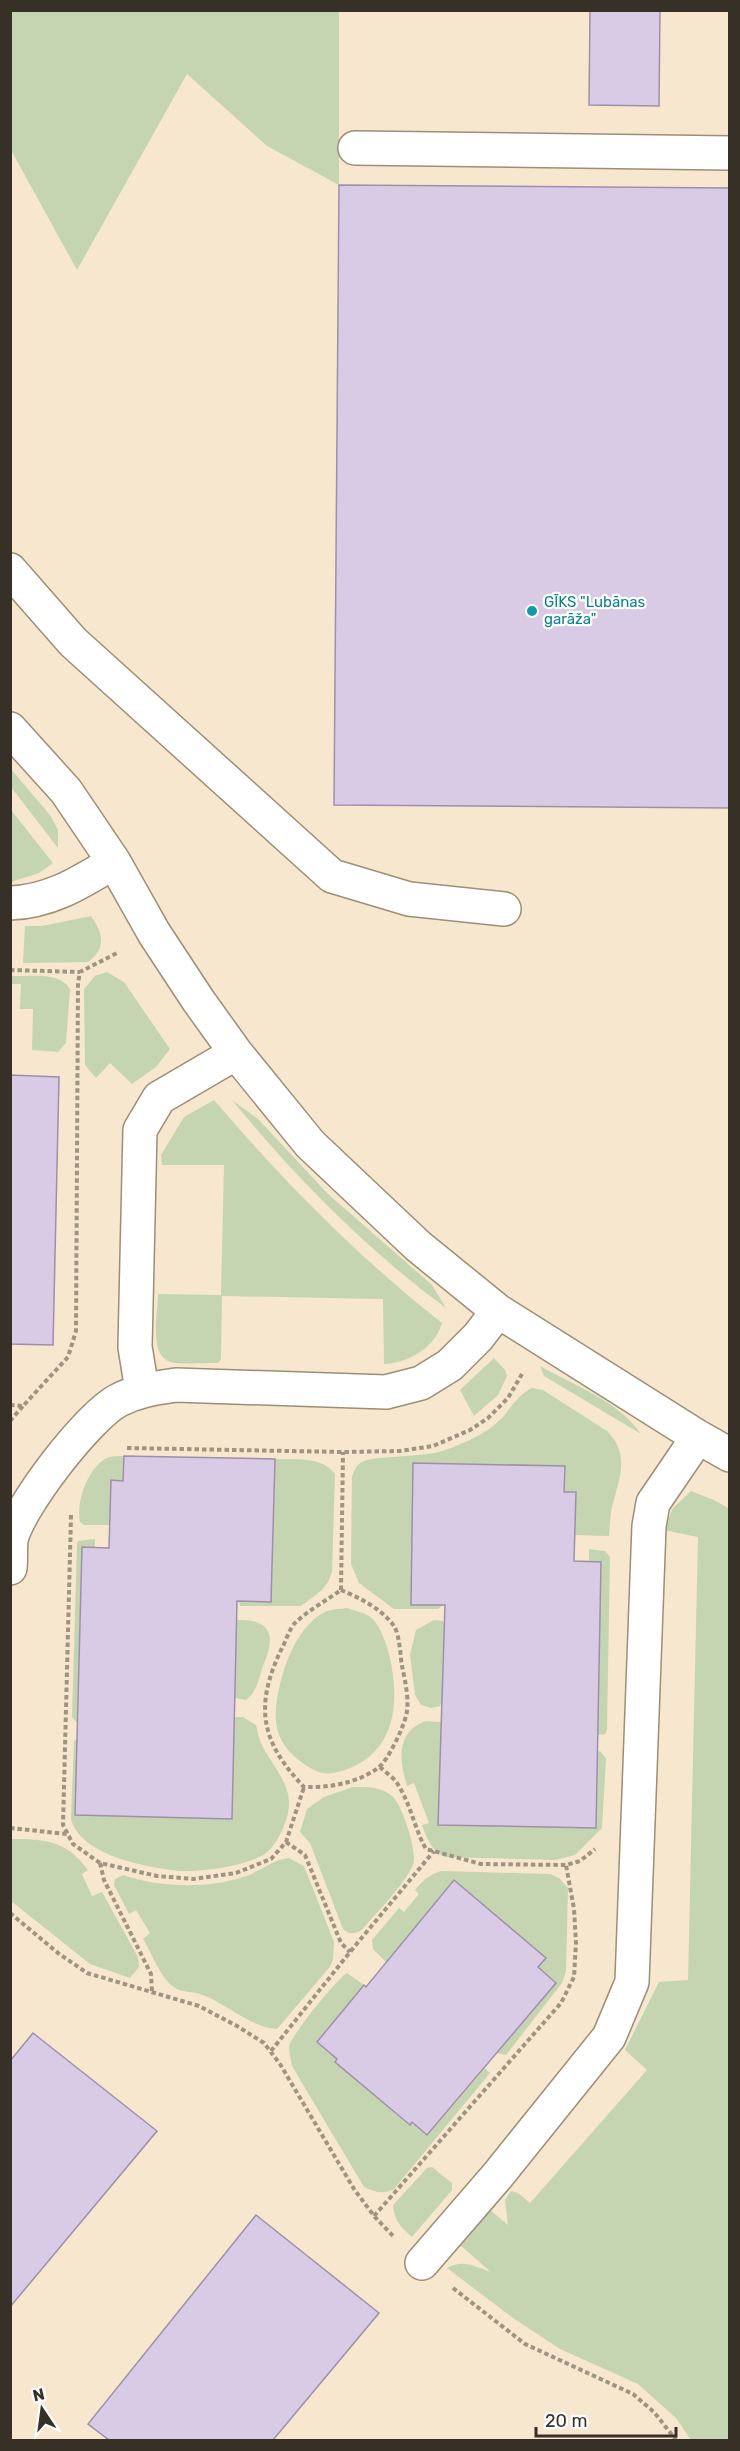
<svg xmlns="http://www.w3.org/2000/svg" width="740" height="2451" font-family="Rubik,sans-serif">
<style>
.green{fill:#c5d5b1}
.building{fill:#d9cbe5;stroke:#9d90a8;stroke-width:1.5}
.lines{fill:none;stroke-linecap:round;stroke-linejoin:round}
.minor-casing{stroke:#9d8e77;stroke-width:36}
.path{stroke:#9f9482;stroke-width:4;stroke-dasharray:4.5 3;stroke-linecap:butt}
.minor{stroke:#fff;stroke-width:33}
.culture-dot{fill:#0f9aa8;stroke:#fff;stroke-width:2}
.labels{text-anchor:middle;dominant-baseline:central;stroke-width:4.5;stroke-linejoin:round;paint-order:stroke}
.culture-label{font-size:15px;fill:#0d838f;stroke:#fff;text-anchor:start}
</style>
<rect width="100%" height="100%" fill="#f7e7ce"/>
<path class="green" d="M 10,11 L 339,11 L 339,185 L 267,146 L 187,74 L 77,270 L 11,150 Z
M 10,768 L 50,815 L 58,830 L 58,848 L 11,787 Z
M 11,810 L 53,863 L 39,873 L 11,882 Z
M 91,916 C 103,933 107,948 88,962 L 23,963 L 25,926 L 42,926 Z
M 107,972 L 124,982 L 170,1049 L 156,1067 L 132,1084 L 110,1063 L 96,1078 L 85,1065 L 84,989 L 95,976 Z
M 11,976 C 30,977 59,971 70,989 L 66,1043 L 58,1052 L 32,1050 L 33,1009 L 20,1009 L 21,984 L 11,984 Z
M 214,1100 C 284,1182 358,1257 442,1323 C 435,1348 408,1363 384,1364 L 383,1299 L 222,1296 L 221,1359 L 218,1363 C 204,1363 189,1364 175,1363 C 147,1360 158,1314 158,1294 L 221,1295 L 224,1165 L 162,1165 L 161,1155 L 184,1117 Z
M 232,1100 L 258,1119 L 328,1194 L 432,1285 L 446,1308 C 366,1249 295,1177 232,1100 Z
M 494,1358 L 505,1370 L 507,1376 L 498,1395 L 474,1416 L 460,1390 Z
M 540,1366 C 573,1385 619,1401 641,1434 L 544,1376 Z
M 532,1388 L 543,1390 L 607,1431 C 631,1455 619,1479 612,1507 C 610,1516 610,1526 609,1536 L 575,1535 L 576,1492 L 564,1492 L 565,1466 L 414,1463 L 412,1605 L 443,1605 L 438,1609 L 394,1609 L 359,1583 L 351,1564 L 352,1477 C 354,1471 356,1465 362,1462 C 371,1456 421,1457 439,1452 C 461,1445 487,1434 503,1417 C 513,1405 518,1395 532,1388 Z
M 124,1456 L 123,1481 L 112,1480 L 110,1525 L 84,1525 L 80,1522 C 76,1501 88,1466 109,1457 C 113,1456 119,1456 124,1456 Z
M 275,1459 C 296,1460 322,1456 335,1474 L 332,1572 L 328,1582 L 322,1590 L 301,1606 L 240,1606 L 239,1601 L 270,1602 Z
M 691,1491 L 714,1500 L 730,1509 L 729,2440 L 691,2440 L 676,2418 L 638,2384 L 560,2349 L 513,2318 L 447,2268 C 463,2259 474,2266 491,2272 L 459,2244 L 489,2209 L 508,2225 L 505,2200 L 511,2191 L 518,2193 L 530,2203 L 647,2070 L 625,2050 L 659,1982 L 688,1980 L 698,1537 L 664,1530 L 673,1508 Z
M 95,1539 L 95,1547 L 82,1548 L 77,1723 L 72,1717 L 77,1544 L 78,1541 Z
M 589,1549 L 605,1551 L 610,1557 L 607,1730 L 605,1734 L 597,1735 L 601,1562 L 589,1561 Z
M 347,1608 C 354,1611 363,1612 369,1616 C 379,1623 383,1636 387,1647 C 400,1692 400,1748 350,1768 C 328,1777 318,1775 300,1761 C 283,1748 274,1732 276,1710 C 278,1679 294,1627 325,1612 C 331,1609 340,1609 347,1608 Z
M 237,1620 C 274,1619 275,1638 263,1666 C 258,1680 258,1690 246,1700 L 235,1698 L 236,1637 L 218,1637 L 236,1627 Z
M 434,1620 L 443,1621 L 447,1632 L 459,1642 L 443,1642 L 442,1695 L 444,1695 L 440,1706 L 431,1708 L 421,1705 L 415,1695 L 410,1655 L 416,1630 Z
M 232,1717 L 243,1717 L 256,1725 C 258,1733 259,1740 263,1747 C 272,1765 290,1783 289,1805 C 289,1819 277,1845 266,1853 C 248,1866 203,1872 181,1871 C 149,1868 80,1856 71,1819 L 74,1741 L 77,1739 L 75,1815 L 231,1819 Z
M 426,1721 L 454,1723 L 440,1745 L 439,1825 L 595,1828 L 598,1752 L 600,1751 L 606,1758 L 602,1828 L 575,1855 L 555,1860 L 445,1857 C 431,1850 427,1839 422,1825 L 429,1823 L 414,1783 L 407,1786 C 399,1761 396,1731 426,1721 Z
M 353,1787 C 367,1787 380,1786 392,1796 C 402,1804 418,1852 413,1865 C 405,1884 376,1913 362,1930 C 354,1934 350,1935 343,1929 L 310,1843 L 300,1832 L 307,1809 L 324,1797 Z
M 11,1839 C 45,1839 66,1840 88,1870 L 82,1874 L 92,1896 L 102,1892 L 138,1957 L 139,1967 L 130,1978 L 90,1964 L 11,1901 Z
M 289,1858 L 304,1866 L 334,1942 L 333,1960 L 329,1968 L 277,2029 C 249,2027 227,2003 200,1994 C 193,1992 184,1992 177,1989 C 161,1981 152,1953 143,1939 L 150,1933 L 136,1910 L 129,1914 L 114,1885 L 115,1879 L 123,1875 C 162,1888 208,1889 247,1876 C 260,1871 275,1859 289,1858 Z
M 441,1871 L 550,1874 L 559,1878 L 568,1888 L 566,1971 L 562,1983 L 506,2055 L 492,2052 L 529,2015 L 556,1983 L 538,1967 L 546,1958 L 524,1939 L 517,1947 C 494,1910 489,1903 446,1889 L 387,1963 L 373,1949 L 372,1940 L 399,1908 L 404,1912 L 419,1894 L 415,1890 C 423,1880 429,1875 441,1871 Z
M 347,1973 L 364,1985 L 317,2042 L 337,2059 L 336,2062 L 409,2125 L 412,2122 L 428,2135 L 485,2068 L 490,2073 L 394,2189 C 382,2195 376,2192 364,2187 L 292,2066 C 291,2060 289,2053 289,2047 C 291,2035 336,1980 347,1973 Z
M 432,2167 L 452,2183 L 452,2190 L 412,2237 C 401,2227 394,2221 393,2205 L 427,2168 Z"/>
<path class="building" d="M 590,10 L 660,10 L 659,106 L 589,105 Z
M 339,185 L 729,188 L 729,808 L 334,805 Z
M 10,1075 L 59,1077 L 53,1345 L 10,1344 Z
M 124,1456 L 275,1459 L 271,1602 L 237,1601 L 232,1819 L 75,1815 L 82,1547 L 109,1548 L 111,1480 L 123,1481 Z
M 413,1463 L 565,1466 L 564,1492 L 576,1492 L 574,1561 L 601,1562 L 596,1828 L 438,1825 L 445,1605 L 411,1605 Z
M 454,1880 L 546,1958 L 538,1967 L 556,1983 L 427,2135 L 412,2122 L 410,2125 L 335,2062 L 337,2059 L 317,2042 L 364,1985 L 366,1987 Z
M 33,2033 L 157,2131 L 10,2307 L 10,2061 Z
M 256,2215 L 379,2313 L 273,2440 L 109,2440 L 88,2424 Z"/>
<g class="lines">
<g class="minor-casing">
<path id="minor" d="M 355,148 L 730,153
M 10,570 L 73,642 L 332,876 L 409,899 L 504,909
M 10,729 L 66,791 L 114,862 L 154,933 L 198,1000 L 236,1053 L 310,1144 L 418,1246 L 498,1311 L 698,1437 L 730,1455
M 10,903 C 50,902 81,882 114,862
M 142,1390 L 135,1347 L 140,1130 L 159,1098 L 236,1053
M 10,1568 C 11,1559 10,1549 11,1540 C 18,1507 89,1415 119,1400 C 138,1390 156,1388 176,1385 L 386,1392 L 421,1383 L 450,1365 L 478,1337 L 498,1311
M 422,2263 L 498,2175 L 609,2037 L 632,1982 L 649,1526 L 653,1503 L 698,1437"/>
</g>
<path class="path" d="M 10,970 L 80,972
M 10,1405 L 23,1406 L 68,1357 L 76,1331 L 78,983 L 80,972 L 119,952
M 10,1421 L 23,1406
M 127,1448 L 343,1452 L 400,1451 L 433,1446 L 470,1430 L 488,1418 L 508,1398 L 522,1374
M 71,1515 L 63,1825 L 73,1844 L 100,1863 L 157,1876 L 193,1879 L 236,1873 L 271,1859 L 286,1842 L 304,1787
M 341,1590 C 360,1598 382,1609 394,1626 C 400,1636 400,1654 402,1666 C 405,1680 410,1702 406,1716 C 403,1728 388,1761 378,1768 C 357,1783 329,1788 304,1787 C 261,1742 254,1707 281,1650 C 286,1642 289,1628 296,1622 C 309,1610 327,1600 341,1590 Z
M 341,1590 L 343,1452
M 380,1767 C 385,1772 393,1777 397,1783 C 411,1804 414,1828 426,1849 L 481,1864 L 566,1865 L 580,1861 L 595,1849
M 10,1828 L 67,1834
M 286,1842 L 305,1855 L 341,1943 L 350,1952
M 100,1863 L 104,1880 L 151,1974 L 152,1992
M 10,1913 L 58,1953 L 87,1973 L 199,2006 L 237,2026 L 264,2043 L 280,2064 L 354,2189 L 374,2216 L 393,2236
M 271,2051 L 350,1952 L 434,1851
M 374,2216 L 561,2003 L 574,1977 L 576,1943 L 574,1909 L 566,1865
M 453,2288 L 525,2344 L 633,2394 L 654,2412 L 676,2440"/>
<use href="#minor" class="minor"/>
</g>
<circle class="culture-dot" cx="532" cy="611" r="6"/>
<g class="labels">
<g class="culture-label">
<text x="544" y="602">GĪKS "Lubānas<tspan x="544" dy="17">garāža"</tspan></text>
</g>
</g>
<rect width="740" height="2451" fill="none" stroke="#363027" stroke-width="24"/>
<g transform="translate(42 2409) rotate(347)" stroke="#ffffff" stroke-width="4.5" paint-order="stroke">
<path d="M0-4.5L10 22L0 15L-10 22Z" fill="#363027"/>
<text y="-9" font-size="16" font-weight="bold" text-anchor="middle" fill="#363027">N</text>
</g>
<path d="M536 2427v9h140v-9" fill="none" stroke="#363027" stroke-width="3"/>
<text x="545" y="2427" font-size="18" fill="#363027" stroke="#ffffff" stroke-width="4.5" paint-order="stroke">20 m</text>
</svg>
